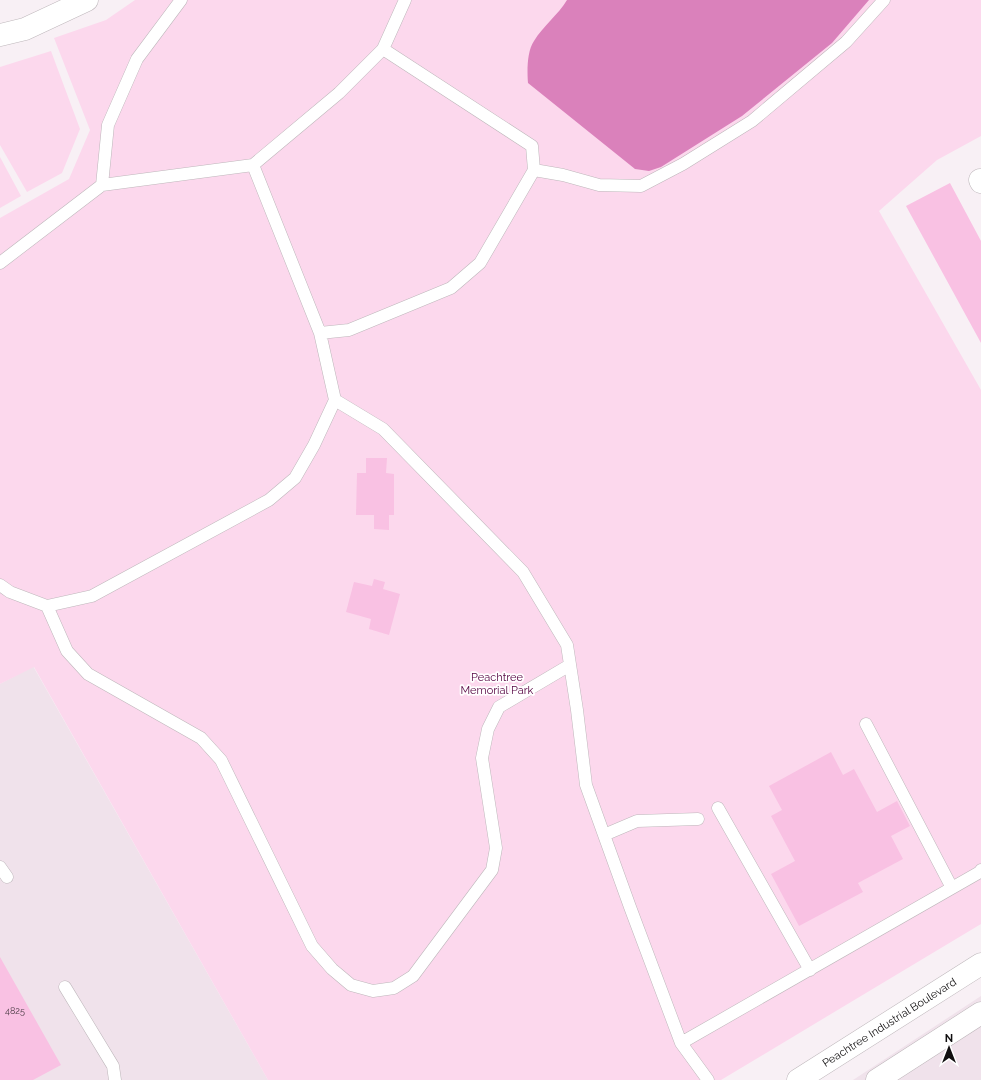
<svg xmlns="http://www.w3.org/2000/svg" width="981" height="1080" font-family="Raleway,sans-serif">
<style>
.built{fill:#f0e2eb}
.green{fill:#fcd8ed}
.water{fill:#da81bb}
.building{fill:#f9c1e3}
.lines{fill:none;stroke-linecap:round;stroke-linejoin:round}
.service-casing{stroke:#beb7bb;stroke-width:13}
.minor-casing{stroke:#beb7bb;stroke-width:23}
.tertiary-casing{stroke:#beb7bb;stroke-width:23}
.trunk-casing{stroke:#beb7bb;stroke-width:23}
.service{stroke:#fff;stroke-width:12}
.minor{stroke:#fff;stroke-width:22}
.tertiary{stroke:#fff;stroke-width:22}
.trunk{stroke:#fff;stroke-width:22}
.labels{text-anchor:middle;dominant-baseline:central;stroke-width:3.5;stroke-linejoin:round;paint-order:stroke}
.number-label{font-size:9px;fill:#4b3c45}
.park-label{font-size:11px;fill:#540240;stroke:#fff}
.street-label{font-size:11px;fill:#110f10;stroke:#fff}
</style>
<rect width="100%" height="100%" fill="#f8f0f5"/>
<path class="built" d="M 33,666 L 268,1080 L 0,1080 L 0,684 Z
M 981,996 L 981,1080 L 853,1080 Z"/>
<path class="green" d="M 135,0 L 981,0 L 981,136 L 937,160 L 879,211 L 981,390 L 981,924 L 721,1080 L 268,1080 L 34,667 L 0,684 L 0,218 L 69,179 L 90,130 L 54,38 L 106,20 Z
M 51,51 L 80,129 L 62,173 L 27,192 L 0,145 L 0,67 Z
M 0,157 L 21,196 L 0,208 Z"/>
<path class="water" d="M 567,0 L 869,0 L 832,43 L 742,116 L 661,167 L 649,171 L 635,169 L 528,83 C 527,71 527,51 534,41 C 543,26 558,15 567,0 Z"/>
<path class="building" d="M 950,183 L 981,241 L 981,343 L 906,206 Z
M 366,458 L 387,458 L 386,473 L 394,474 L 394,515 L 389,515 L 389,530 L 374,529 L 374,515 L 356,515 L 357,473 L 366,473 Z
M 374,579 L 385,582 L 383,589 L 400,594 L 389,635 L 369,629 L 371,619 L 346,612 L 354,582 L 372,586 Z
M 831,752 L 843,775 L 854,769 L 877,812 L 897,801 L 910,826 L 891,836 L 903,859 L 858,883 L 863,892 L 799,926 L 771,874 L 795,861 L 771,816 L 782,810 L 769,786 Z
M 0,957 L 61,1065 L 33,1080 L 0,1080 Z"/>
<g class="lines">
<g class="service-casing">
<path id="service" d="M 181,0 L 137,59 L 108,125 L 102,185 L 253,165 L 320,333 L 335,400 L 383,429 L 523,572 L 567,645 L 577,710 L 586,785 L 630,907 L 681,1043 L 708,1080
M 383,49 L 405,0
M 253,165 L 339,93 L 383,49 L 532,146 L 534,170 L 480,263 L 451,288 L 349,330 L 320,333
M 534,170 L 563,175 L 599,185 L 641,186 L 683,164 L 752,121 L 846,42 L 884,0
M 0,263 L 102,185
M 0,585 L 10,592 L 47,606 L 67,651 L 88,674 L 201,738 L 221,760 L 312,946 L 332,969 L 351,985 L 373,991 L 394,988 L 413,976 L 492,870 L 496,848 L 482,758 L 488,729 L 499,707 L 570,665
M 47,606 L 92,596 L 269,500 L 295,478 L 314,445 L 335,400
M 866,724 L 952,888
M 718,808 L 810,970
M 604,835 L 637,821 L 698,819
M 0,867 L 7,877
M 65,987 L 113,1066 L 115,1080
M 681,1043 L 980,872 L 981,870"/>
</g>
<g class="minor-casing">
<path id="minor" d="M 980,180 L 981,182"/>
</g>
<g class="tertiary-casing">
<path id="tertiary" d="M 0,35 L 25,29 L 87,0"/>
</g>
<g class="trunk-casing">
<g id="trunk">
<path id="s1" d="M 798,1080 L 981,964"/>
<path d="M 877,1080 L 981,1013"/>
</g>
</g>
<use href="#service" class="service"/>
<use href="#minor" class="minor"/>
<use href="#tertiary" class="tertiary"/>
<use href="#trunk" class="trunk"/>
</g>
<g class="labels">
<g class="number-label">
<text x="15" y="1011">4825</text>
</g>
<g class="park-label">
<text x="497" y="677">Peachtree<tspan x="497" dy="13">Memorial Park</tspan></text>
</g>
<g class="street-label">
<text stroke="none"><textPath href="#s1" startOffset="108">Peachtree Industrial Boulevard</textPath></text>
</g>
</g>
<g transform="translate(949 1048)" stroke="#ffffff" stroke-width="3" paint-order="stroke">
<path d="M0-3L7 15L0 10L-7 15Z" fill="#110f10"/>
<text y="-6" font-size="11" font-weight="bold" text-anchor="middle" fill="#110f10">N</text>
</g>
</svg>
